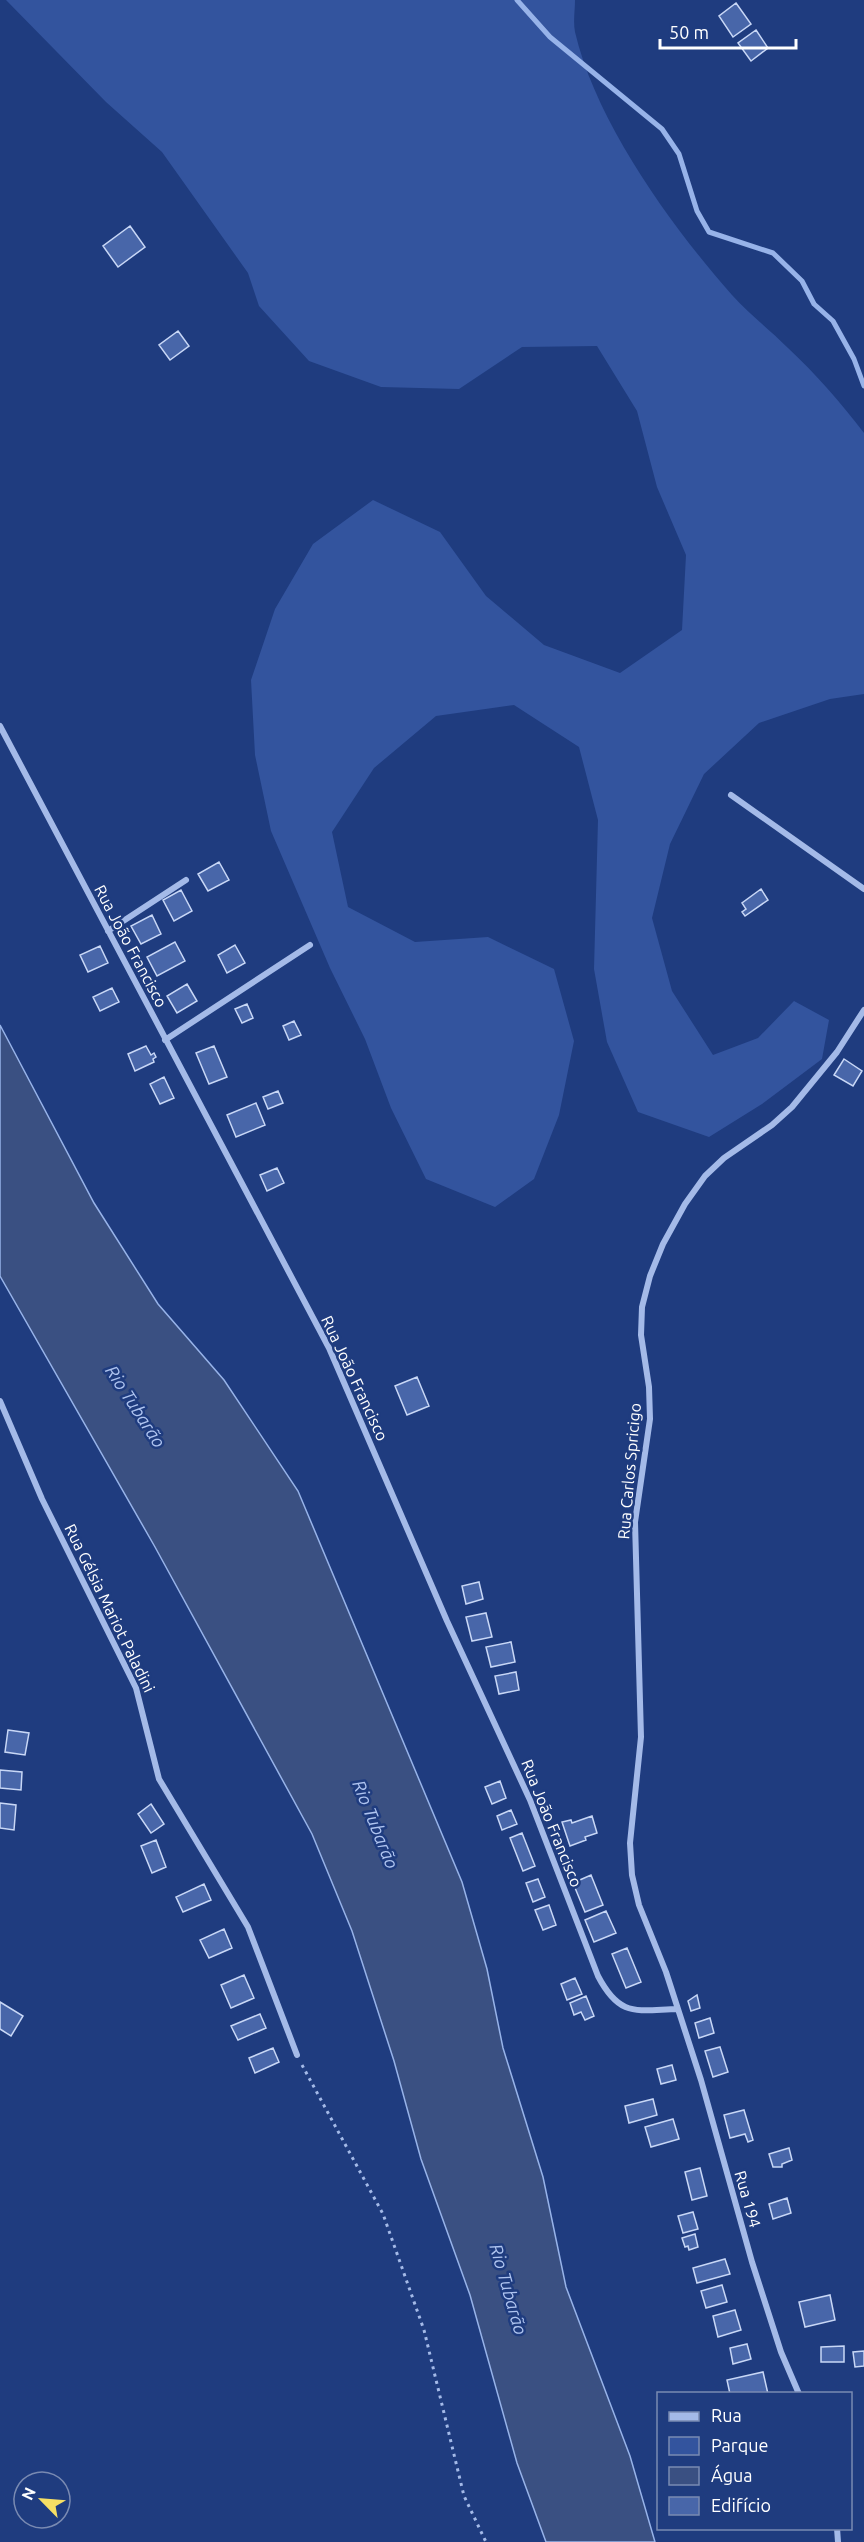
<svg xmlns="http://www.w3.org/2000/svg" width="864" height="2542" font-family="Ubuntu,sans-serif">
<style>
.green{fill:#33549e}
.water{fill:#3a5082;stroke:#97b3e9;stroke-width:1.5}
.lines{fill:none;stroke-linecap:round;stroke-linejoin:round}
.stream{stroke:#97b3e9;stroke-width:5}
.building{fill:#4866a9;stroke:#c8d7f6;stroke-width:1.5}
.path{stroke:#a4bae8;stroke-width:3;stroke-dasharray:3 4.5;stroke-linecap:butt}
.minor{stroke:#a4bae8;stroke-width:6}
.labels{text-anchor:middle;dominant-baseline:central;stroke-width:5;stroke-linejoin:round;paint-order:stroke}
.street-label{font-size:16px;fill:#fff;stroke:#1f3c7f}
.water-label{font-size:18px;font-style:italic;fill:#afc4f0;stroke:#1f3c7f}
</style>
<rect width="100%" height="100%" fill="#1f3c7f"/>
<path class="green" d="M 6,0 L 575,0 C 575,10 573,22 575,32 C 596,122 671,226 732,295 C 749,314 770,330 788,348 C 816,374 841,403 864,433 L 864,694 L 830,699 L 759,723 L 704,774 L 670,844 L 652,918 L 672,991 L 713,1055 L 758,1038 L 794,1001 L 829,1020 L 822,1059 L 762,1104 L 709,1137 L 638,1112 L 607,1042 L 594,969 L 598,820 L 579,747 L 514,705 L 436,716 L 374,768 L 332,832 L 348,907 L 415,942 L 488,937 L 554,969 L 574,1041 L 559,1115 L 534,1179 L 495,1207 L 426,1179 L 391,1108 L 365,1039 L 330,968 L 271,831 L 255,755 L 251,680 L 275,609 L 313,544 L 373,500 L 440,532 L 486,596 L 544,645 L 620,673 L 682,630 L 686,555 L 657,487 L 637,411 L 597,346 L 522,347 L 459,389 L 381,387 L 309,361 L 259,306 L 248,273 L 162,152 L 106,102 Z"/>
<path class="water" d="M 0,1025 L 94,1203 L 158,1304 L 224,1380 L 298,1491 L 462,1882 L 487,1969 L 503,2048 L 543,2177 L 566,2287 L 630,2456 L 655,2542 L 546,2542 L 517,2463 L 470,2295 L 421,2159 L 394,2061 L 352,1931 L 312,1834 L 155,1547 L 0,1276 Z"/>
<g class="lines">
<path class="stream" d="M 517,0 L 550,37 L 662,129 L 679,154 L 697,211 L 709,232 L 773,253 L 802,281 L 814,304 L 833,321 L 854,359 L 864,386"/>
</g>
<path class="building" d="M 736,3 L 751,24 L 733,37 L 719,16 Z
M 756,30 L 768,48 L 751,61 L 738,43 Z
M 130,226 L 145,247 L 118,267 L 103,246 Z
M 178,331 L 189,346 L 170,360 L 159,345 Z
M 219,862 L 229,880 L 208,891 L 198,874 Z
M 761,889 L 768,900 L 745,916 L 742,912 L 746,909 L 742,903 Z
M 181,890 L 192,911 L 174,921 L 163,900 Z
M 152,915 L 161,934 L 141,944 L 131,926 Z
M 175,942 L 185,961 L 157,976 L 147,957 Z
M 235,945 L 245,963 L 227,973 L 218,955 Z
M 100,946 L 108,963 L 88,972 L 80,955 Z
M 187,984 L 197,1001 L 177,1013 L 167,996 Z
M 112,988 L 119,1002 L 100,1011 L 93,997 Z
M 247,1004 L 253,1018 L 242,1023 L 235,1009 Z
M 294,1021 L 301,1035 L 289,1040 L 283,1026 Z
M 146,1046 L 151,1055 L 154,1053 L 156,1057 L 153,1059 L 154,1062 L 135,1071 L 128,1054 Z
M 214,1046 L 227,1077 L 209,1084 L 196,1053 Z
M 844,1059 L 862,1071 L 853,1086 L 834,1075 Z
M 164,1077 L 174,1098 L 160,1104 L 150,1084 Z
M 278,1091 L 283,1103 L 268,1109 L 263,1097 Z
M 256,1103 L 265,1125 L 236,1137 L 227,1115 Z
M 277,1168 L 284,1183 L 267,1191 L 260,1175 Z
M 417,1377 L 429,1406 L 407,1415 L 395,1386 Z
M 479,1582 L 483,1599 L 466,1604 L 462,1586 Z
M 486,1613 L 492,1637 L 472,1641 L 466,1617 Z
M 511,1642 L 515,1662 L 491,1667 L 486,1647 Z
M 516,1672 L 519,1690 L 499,1694 L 495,1676 Z
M 8,1730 L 29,1733 L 25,1755 L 5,1752 Z
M 0,1770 L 22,1772 L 21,1790 L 0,1788 Z
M 500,1781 L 506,1798 L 492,1804 L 485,1787 Z
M 0,1803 L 16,1805 L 14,1830 L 0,1828 Z
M 151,1804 L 164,1824 L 151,1833 L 138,1814 Z
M 511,1810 L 517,1824 L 502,1830 L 497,1816 Z
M 592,1816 L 597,1833 L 585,1837 L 586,1840 L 570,1846 L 562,1822 L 571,1820 L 572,1823 Z
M 522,1833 L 535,1866 L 523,1871 L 510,1838 Z
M 156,1840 L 166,1867 L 152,1873 L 141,1846 Z
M 591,1875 L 603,1905 L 585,1912 L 573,1883 Z
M 538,1879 L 545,1897 L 533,1902 L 526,1883 Z
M 204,1884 L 211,1900 L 183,1912 L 176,1897 Z
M 549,1905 L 556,1925 L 543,1930 L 535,1910 Z
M 606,1911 L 616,1933 L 594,1942 L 585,1920 Z
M 224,1929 L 232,1948 L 209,1958 L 200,1940 Z
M 627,1948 L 641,1982 L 626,1988 L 612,1954 Z
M 244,1975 L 254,1998 L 231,2008 L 221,1985 Z
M 575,1978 L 582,1994 L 567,2000 L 561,1984 Z
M 697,1995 L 700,2008 L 691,2011 L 688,2001 Z
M 586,1996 L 594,2016 L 585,2020 L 581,2012 L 574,2015 L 570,2003 Z
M 0,2002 L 23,2016 L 11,2036 L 0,2029 Z
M 260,2014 L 266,2028 L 238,2040 L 231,2026 Z
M 710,2018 L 714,2033 L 699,2038 L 695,2023 Z
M 720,2047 L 728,2072 L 713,2077 L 705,2051 Z
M 273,2048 L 279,2062 L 255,2073 L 249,2058 Z
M 672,2065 L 676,2080 L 661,2084 L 657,2069 Z
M 653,2099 L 657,2115 L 629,2123 L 625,2106 Z
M 744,2110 L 753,2140 L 748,2142 L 745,2134 L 730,2138 L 724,2115 Z
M 673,2119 L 679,2139 L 651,2147 L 645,2127 Z
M 789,2148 L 792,2160 L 782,2164 L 782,2167 L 773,2167 L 769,2154 Z
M 700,2168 L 707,2196 L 692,2200 L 685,2172 Z
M 787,2198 L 791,2213 L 773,2219 L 769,2204 Z
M 693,2212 L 698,2229 L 683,2233 L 678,2216 Z
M 695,2234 L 698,2247 L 689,2250 L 688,2246 L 685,2247 L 682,2238 Z
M 725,2259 L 730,2274 L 697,2283 L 693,2268 Z
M 722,2285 L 727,2302 L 706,2308 L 701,2291 Z
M 830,2295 L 835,2320 L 805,2327 L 799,2302 Z
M 735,2310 L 741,2330 L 718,2337 L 713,2316 Z
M 747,2344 L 751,2359 L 733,2364 L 730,2348 Z
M 844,2346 L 844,2362 L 821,2362 L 821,2347 Z
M 864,2351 L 864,2366 L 855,2367 L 853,2352 Z
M 763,2372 L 768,2394 L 730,2394 L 727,2380 Z"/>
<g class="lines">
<path class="path" d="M 302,2065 L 383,2214 L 424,2330 L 464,2496 L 486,2542"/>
<path class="minor" d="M 0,726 L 329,1348 L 447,1621 L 530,1800 L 598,1976 C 620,2018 636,2010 678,2009
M 731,795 L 864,889
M 108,931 L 186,880
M 165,1040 L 310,945
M 0,1401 L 42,1499 L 136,1688 L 159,1779 L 248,1927 L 297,2055
M 799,2394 L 781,2352 L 752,2262 L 701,2080 L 666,1972 L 639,1905 L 632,1875 L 630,1843 L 641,1737 L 635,1522 L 650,1419 L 649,1387 L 641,1335 L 642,1307 L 650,1276 L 663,1244 L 685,1204 L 705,1176 L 724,1158 L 772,1125 L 792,1107 L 837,1052 L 864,1010
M 837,2528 L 838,2542"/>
</g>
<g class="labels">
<g class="street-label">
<text transform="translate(131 946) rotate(62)">Rua João Francisco</text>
<text transform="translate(355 1378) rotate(65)">Rua João Francisco</text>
<text transform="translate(629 1471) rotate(-85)">Rua Carlos Spricigo</text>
<text transform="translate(110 1608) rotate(64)">Rua Gélsia Mariot Paladini</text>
<text transform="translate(552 1823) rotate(68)">Rua João Francisco</text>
<text transform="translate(748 2199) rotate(74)">Rua 194</text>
</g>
<g class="water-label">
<text transform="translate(136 1406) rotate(57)">Rio Tubarão</text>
<text transform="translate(376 1824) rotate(68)">Rio Tubarão</text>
<text transform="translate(509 2289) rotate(74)">Rio Tubarão</text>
</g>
</g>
<rect x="657" y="2392" width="195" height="138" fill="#1f3c7f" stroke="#798ab2" stroke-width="1.5"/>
<rect x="669" y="2412" width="30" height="9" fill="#a4bae8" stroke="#798ab2" stroke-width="1.5"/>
<text x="711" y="2422" font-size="18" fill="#ffffff">Rua</text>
<rect x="669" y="2437" width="30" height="18" fill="#33549e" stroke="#798ab2" stroke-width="1.5"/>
<text x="711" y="2452" font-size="18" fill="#ffffff">Parque</text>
<rect x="669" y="2467" width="30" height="18" fill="#3a5082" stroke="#798ab2" stroke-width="1.5"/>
<text x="711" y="2482" font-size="18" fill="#ffffff">Água</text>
<rect x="669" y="2497" width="30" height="18" fill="#4866a9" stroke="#798ab2" stroke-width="1.5"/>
<text x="711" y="2512" font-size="18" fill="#ffffff">Edifício</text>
<g transform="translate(42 2500) rotate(295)"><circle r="28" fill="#1f3c7f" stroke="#798ab2" stroke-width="1.5"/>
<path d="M0-4.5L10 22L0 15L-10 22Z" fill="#f6df64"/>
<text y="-9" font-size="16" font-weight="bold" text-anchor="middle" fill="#ffffff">N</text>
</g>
<path d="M660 39v9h136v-9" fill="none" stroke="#ffffff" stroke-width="3"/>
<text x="669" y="39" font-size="18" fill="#ffffff" stroke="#1f3c7f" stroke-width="4.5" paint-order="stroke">50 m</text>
</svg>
